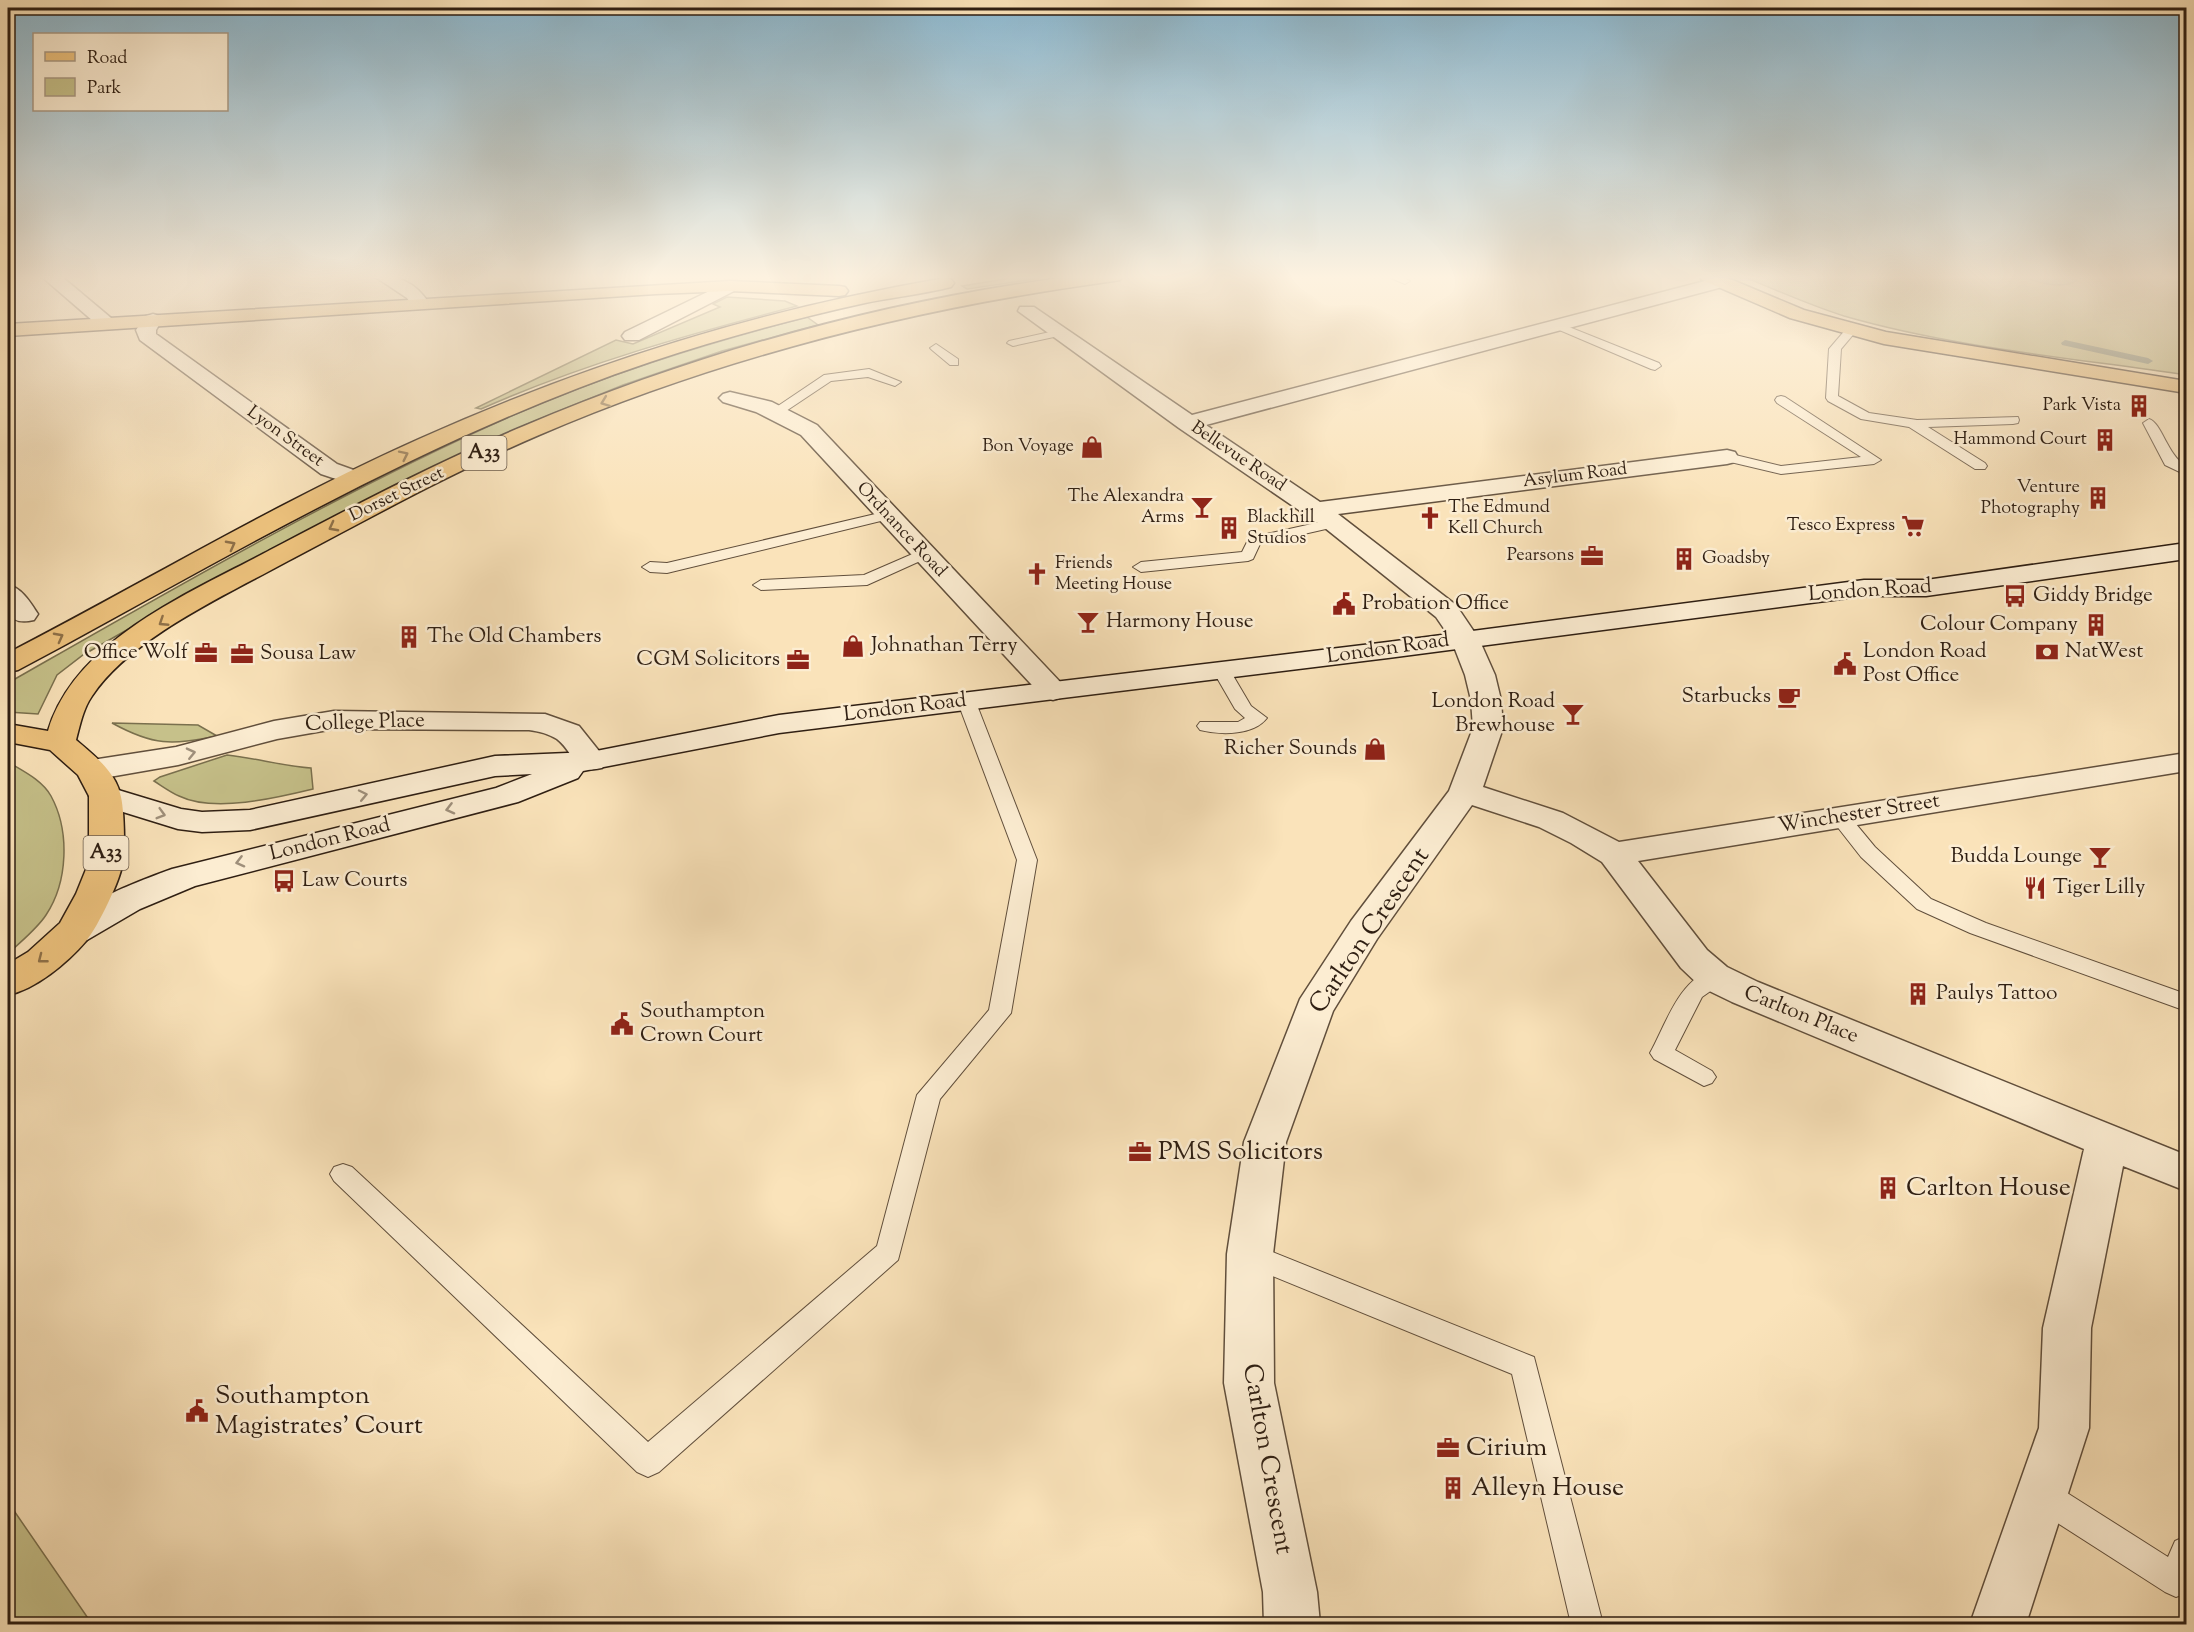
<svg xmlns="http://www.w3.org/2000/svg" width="2194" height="1632" font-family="'Sorts Mill Goudy',serif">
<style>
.green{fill:#c6c18a;stroke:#7a704e;stroke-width:1.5}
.water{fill:#9fbfab;stroke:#727f6e;stroke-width:1.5}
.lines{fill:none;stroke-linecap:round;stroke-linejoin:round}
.stream{fill:#727f6e;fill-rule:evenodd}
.lane-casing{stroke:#614f3c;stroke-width:2}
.street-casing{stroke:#614f3c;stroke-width:3}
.secondary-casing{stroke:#2e1e12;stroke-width:3}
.primary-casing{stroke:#2e1e12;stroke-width:3}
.lane{fill:#fcedd2;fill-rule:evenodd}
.street{fill:#fcedd2;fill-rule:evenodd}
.secondary{fill:#fcedd2;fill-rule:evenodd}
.primary{fill:#edc27d;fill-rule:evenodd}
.oneway{stroke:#8e7048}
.oneway2{stroke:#9f907c}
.labels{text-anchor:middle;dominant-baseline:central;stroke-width:5;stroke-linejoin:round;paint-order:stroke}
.far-poi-label{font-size:18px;fill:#2e1e12;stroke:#fcedd2;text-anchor:end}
.far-street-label{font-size:18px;fill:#2e1e12;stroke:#fcedd2}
.shield{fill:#fcedd2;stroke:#6c5c4c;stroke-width:1.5}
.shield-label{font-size:20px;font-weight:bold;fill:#2e1e12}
.street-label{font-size:21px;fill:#2e1e12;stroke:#fcedd2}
.poi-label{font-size:21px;fill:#2e1e12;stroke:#fcedd2;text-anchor:start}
.near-street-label{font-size:26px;fill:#2e1e12;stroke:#fcedd2}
.near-poi-label{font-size:26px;fill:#2e1e12;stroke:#fcedd2;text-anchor:start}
</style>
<rect width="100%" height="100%" fill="#fae3ba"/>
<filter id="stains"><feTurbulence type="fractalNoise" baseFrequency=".00333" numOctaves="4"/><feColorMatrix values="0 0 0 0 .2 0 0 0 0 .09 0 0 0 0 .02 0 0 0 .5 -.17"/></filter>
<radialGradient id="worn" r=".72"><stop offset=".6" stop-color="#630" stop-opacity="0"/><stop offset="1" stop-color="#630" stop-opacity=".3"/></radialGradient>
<path class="green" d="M 1025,276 L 1056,276 L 967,289 L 962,286 Z
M 1742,276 L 2186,276 L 2186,375 C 2073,358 1955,348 1844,316 C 1809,305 1776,290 1742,276 Z
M 727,297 L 785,301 L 797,306 C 690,334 582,364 481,409 L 476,408 L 616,340 L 633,344 L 720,307 L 713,304 Z
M 807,317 L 818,325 L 722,351 L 623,385 L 530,423 L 391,487 L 209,583 L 83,655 L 57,675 L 38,714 L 8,712 L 8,683 C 171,590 334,495 507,418 C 603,375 705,344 807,317 Z
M 112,723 L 198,725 L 217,736 C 171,745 154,746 112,723 Z
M 227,755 C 256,758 282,766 311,768 L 313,789 C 276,798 214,813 179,796 C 170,792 162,786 154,781 L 160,777 Z
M 8,762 C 23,771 42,780 51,796 C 70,831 68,882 46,915 C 37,929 20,942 8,954 Z
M 8,1502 L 92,1624 L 8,1624 Z"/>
<path class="water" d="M 2024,276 L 2073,276 L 2077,280 C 2064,290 2037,283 2024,276 Z"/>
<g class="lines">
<path class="stream" d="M 2065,340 L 2148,358 L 2153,361 L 2148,364 L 2062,345 L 2061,343 Z"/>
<g class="lane-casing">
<path id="lane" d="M 1386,276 L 1400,276 L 1410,281 L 1405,284 Z
M 1554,321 L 1659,363 L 1661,366 L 1655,370 L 1651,369 L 1550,326 L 1550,322 Z
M 1851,327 L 1857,330 L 1841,349 L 1838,396 L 1869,413 L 1917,420 L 2018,417 L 2019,420 L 2018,423 L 2013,424 L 1928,427 L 1985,463 L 1987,466 L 1985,469 L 1975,469 L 1909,427 L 1861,419 L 1828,401 L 1826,398 L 1829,349 L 1847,328 Z
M 1059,330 L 1065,333 L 1063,335 L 1013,346 L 1007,343 L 1009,341 Z
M 936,344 L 958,359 L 958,365 L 950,365 L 932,350 L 930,348 Z
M 869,369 L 901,382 L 895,386 L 868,377 L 831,381 L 780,415 L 770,415 L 769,412 L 824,375 Z
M 1781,396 L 1785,397 L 1881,460 L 1874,464 L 1781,474 L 1722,460 L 1720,457 L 1722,454 L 1727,453 L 1781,466 L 1861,457 L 1777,403 L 1775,400 L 1777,397 Z
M 2149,419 C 2162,423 2167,455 2186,466 L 2186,475 L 2165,465 L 2143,423 Z
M 888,511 L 893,512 L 895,515 L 893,518 L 667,573 L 650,572 L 642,567 L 650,562 L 667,563 Z
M 1334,519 L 1339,520 L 1341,523 L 1339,526 L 1260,544 L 1253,559 L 1248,561 L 1141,572 L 1133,567 L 1141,562 L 1242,552 L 1249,538 Z
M 924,549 L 929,551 L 932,554 L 929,557 L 867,585 L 761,590 L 753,585 L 761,580 L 864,575 Z
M 1222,666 L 1228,667 L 1251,706 L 1267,718 C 1253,736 1220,735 1200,730 L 1197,726 L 1200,722 L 1238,722 L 1245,718 L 1235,709 L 1213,671 L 1216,667 Z
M 966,695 L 972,696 L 975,700 L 1037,860 L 1011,1013 L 940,1099 L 898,1260 L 659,1472 L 648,1477 L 637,1472 L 334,1181 L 330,1174 L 334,1167 L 343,1164 L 352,1167 L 648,1442 L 877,1246 L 917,1095 L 989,1010 L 1017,860 L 957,700 L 960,696 Z
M 1839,810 L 1846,812 L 1875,847 L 1931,899 L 1986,923 L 2186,994 L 2186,1011 L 1970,933 L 1917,909 L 1861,857 L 1832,820 L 1829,816 L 1832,812 Z
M 1714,969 L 1722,971 L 1725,977 L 1722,983 L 1702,997 L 1675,1050 L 1712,1071 L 1716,1077 L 1712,1083 L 1704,1086 L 1654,1059 L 1650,1053 C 1666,1024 1679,979 1714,969 Z
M 1250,1243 L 1534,1357 L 1603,1624 L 1571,1624 L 1512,1374 L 1241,1263 L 1237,1255 L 1241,1247 Z
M 2042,1480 L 2053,1484 L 2168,1557 L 2175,1541 L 2186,1536 L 2186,1593 L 2176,1597 L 2165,1592 L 2031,1506 L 2027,1495 L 2031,1484 Z"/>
</g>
<g class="street-casing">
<path id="street" d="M 41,276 L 61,276 L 117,323 L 114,327 L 100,327 Z
M 374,276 C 399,275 415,282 429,303 L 427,307 L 413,307 L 407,298 Z
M 1720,277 L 1726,278 L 1729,282 L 1726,286 L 1206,425 L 1320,502 L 1727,450 L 1735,452 L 1738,457 L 1735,462 L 1727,464 L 1338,514 L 1456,605 L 1479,639 L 1495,675 L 1501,700 L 1503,728 L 1483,787 L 1563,813 L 1619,842 L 2186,753 L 2186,771 L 1638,861 L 1707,950 L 1727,967 L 1758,982 L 2186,1155 L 2186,1191 L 2123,1166 L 2091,1328 L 2089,1428 L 2026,1624 L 1970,1624 L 2039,1428 L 2043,1328 L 2084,1149 L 1732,1002 L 1701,987 L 1681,968 L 1602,862 L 1571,843 L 1539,827 L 1472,805 L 1377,939 L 1333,1011 L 1286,1142 L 1273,1254 L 1274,1383 L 1317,1592 L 1320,1624 L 1264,1624 L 1263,1592 L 1224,1383 L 1227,1254 L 1244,1142 L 1300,999 L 1351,921 L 1449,791 L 1473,728 L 1471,700 L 1465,675 L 1451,639 L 1436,617 L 1325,528 L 1179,428 L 1018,311 L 1020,307 L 1034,307 L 1192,415 Z
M 730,281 L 736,282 L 739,286 L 736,290 L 639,340 L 625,340 L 622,336 L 625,332 Z
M 153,314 L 160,316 L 162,320 L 156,330 L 156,334 L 337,464 L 362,473 L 366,478 L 362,483 L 354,485 L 321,474 L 140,340 L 136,330 L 146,316 Z
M 730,392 L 772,402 L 817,425 L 1063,685 L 1068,691 L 1063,697 L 1053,700 L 1043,697 L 801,435 L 756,412 L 723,402 L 719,398 L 723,394 Z
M 8,585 C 22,588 30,602 38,614 L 34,620 C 5,627 6,606 8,585 Z
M 334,711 L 545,714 L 579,726 L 607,761 L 602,768 C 572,775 576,754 557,739 C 549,734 538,731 529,730 L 334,729 L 277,739 L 178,765 L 92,780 L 81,777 L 76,770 L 81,763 L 92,760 L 176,747 L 274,721 Z"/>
</g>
<g class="secondary-casing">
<path id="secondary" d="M 2186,543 L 2186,559 L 1926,596 L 1864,596 L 1388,658 L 779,733 L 583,771 L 578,778 L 518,802 L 195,886 L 140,909 L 87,940 L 74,944 L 61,940 L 56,931 C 70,907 144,879 172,869 L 496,788 L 532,774 L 495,776 L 250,830 L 202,832 L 178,829 L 94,803 L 89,796 L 94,789 L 105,786 L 181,809 L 202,812 L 250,810 L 495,756 L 591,752 L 779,715 L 1388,642 L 1864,580 L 1926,580 Z"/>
</g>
<g class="primary-casing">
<path id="primary" d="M 1075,276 L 1123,276 L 1120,280 L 1114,281 C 916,308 723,356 539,435 C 453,472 371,517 288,561 C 228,594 130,638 92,696 C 83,709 80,725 76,740 C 94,755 116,772 121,797 C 124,809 125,849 123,861 C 121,879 98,927 86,941 C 67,963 36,989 8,995 L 8,964 L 28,952 L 60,923 L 76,894 L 89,862 L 89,796 L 78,775 L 50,750 L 8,742 L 8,724 L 48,731 C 75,639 192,592 270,550 C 354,506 437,462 524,426 C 699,352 887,300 1075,276 Z
M 1699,276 L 1723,276 L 1804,310 L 1886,332 L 2186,381 L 2186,393 L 1884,344 L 1790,318 L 1702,280 Z
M 945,278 L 951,279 L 954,283 L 951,287 C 923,294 894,297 865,303 C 793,319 721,338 650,362 C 442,432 253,542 61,647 L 18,670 L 8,672 L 8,653 C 145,582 278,502 419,439 C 591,362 760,310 945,278 Z
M 730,281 L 839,286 L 845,287 L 848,291 L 845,295 L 839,296 L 730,291 L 656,294 L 8,336 L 8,324 Z"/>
</g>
<use href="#lane" class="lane"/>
<use href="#street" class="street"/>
<use href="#secondary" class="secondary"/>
<use href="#primary" class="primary"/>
</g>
<defs><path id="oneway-chevron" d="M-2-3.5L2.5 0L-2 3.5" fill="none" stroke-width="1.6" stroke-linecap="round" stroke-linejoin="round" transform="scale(1.5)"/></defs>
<g class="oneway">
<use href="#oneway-chevron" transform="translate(605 402) rotate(159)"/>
<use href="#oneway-chevron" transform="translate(404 455) rotate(-26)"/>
<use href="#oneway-chevron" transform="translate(333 527) rotate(152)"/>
<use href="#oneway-chevron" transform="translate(231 545) rotate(-28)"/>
<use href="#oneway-chevron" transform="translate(163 622) rotate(147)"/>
<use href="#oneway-chevron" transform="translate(59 637) rotate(-28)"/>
<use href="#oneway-chevron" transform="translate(42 959) rotate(142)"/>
</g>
<g class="oneway2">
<use href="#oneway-chevron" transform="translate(191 753) rotate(-13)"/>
<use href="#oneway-chevron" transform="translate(363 795) rotate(-12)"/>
<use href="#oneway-chevron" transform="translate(450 809) rotate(166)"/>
<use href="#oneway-chevron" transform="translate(161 814) rotate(16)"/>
<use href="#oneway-chevron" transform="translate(240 862) rotate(166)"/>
</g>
<linearGradient id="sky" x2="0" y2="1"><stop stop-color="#8bb8d0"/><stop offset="0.55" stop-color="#fdf2e0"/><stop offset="1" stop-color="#fdf2e0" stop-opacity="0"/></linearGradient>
<rect width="2194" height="504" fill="url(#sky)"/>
<defs>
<g id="building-bare" transform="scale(1.8)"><path d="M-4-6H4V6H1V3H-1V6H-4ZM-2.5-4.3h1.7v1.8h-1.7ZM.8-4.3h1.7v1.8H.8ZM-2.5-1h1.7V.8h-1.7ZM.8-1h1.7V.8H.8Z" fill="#8f2418" stroke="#fcedd2" stroke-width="2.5" paint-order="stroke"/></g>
<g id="shop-bare" transform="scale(1.8)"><path d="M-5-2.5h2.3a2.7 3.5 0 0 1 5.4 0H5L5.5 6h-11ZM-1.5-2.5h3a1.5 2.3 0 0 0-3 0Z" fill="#8f2418" stroke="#fcedd2" stroke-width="2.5" paint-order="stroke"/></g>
<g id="bar-bare" transform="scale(1.8)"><path d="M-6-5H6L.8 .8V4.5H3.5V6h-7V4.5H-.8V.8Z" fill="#8f2418" stroke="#fcedd2" stroke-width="2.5" paint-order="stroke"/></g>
<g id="church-bare" transform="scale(1.8)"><path d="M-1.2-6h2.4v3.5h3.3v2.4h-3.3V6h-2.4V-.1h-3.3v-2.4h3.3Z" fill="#8f2418" stroke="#fcedd2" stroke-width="2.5" paint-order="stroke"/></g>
<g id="supermarket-bare" transform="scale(1.8)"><path d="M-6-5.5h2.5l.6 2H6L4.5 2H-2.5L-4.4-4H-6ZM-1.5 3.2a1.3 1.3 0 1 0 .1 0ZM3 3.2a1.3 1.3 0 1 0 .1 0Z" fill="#8f2418" stroke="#fcedd2" stroke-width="2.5" paint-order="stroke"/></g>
<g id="office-bare" transform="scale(1.8)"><path d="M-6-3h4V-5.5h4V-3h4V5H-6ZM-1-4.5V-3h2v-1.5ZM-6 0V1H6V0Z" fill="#8f2418" stroke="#fcedd2" stroke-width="2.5" paint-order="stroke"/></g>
<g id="bus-bare" transform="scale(1.8)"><path d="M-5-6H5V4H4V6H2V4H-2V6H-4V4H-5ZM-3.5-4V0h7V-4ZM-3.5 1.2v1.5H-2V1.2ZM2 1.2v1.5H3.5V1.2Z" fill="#8f2418" stroke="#fcedd2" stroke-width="2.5" paint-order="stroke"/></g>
<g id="civic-bare" transform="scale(1.8)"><path d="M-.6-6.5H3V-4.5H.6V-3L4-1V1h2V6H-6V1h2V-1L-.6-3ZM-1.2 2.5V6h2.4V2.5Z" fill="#8f2418" stroke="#fcedd2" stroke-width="2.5" paint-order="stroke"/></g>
<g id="bank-bare" transform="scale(1.8)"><path d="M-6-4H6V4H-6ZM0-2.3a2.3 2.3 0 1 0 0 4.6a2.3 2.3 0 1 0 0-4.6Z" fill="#8f2418" stroke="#fcedd2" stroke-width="2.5" paint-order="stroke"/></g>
<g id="cafe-bare" transform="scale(1.8)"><path d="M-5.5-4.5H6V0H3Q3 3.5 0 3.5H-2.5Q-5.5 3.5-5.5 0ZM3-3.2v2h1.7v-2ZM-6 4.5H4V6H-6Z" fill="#8f2418" stroke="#fcedd2" stroke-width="2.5" paint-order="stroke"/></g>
<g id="restaurant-bare" transform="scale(1.8)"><path d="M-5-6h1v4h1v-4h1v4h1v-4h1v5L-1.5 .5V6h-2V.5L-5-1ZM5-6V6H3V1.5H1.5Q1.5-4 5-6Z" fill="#8f2418" stroke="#fcedd2" stroke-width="2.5" paint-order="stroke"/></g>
</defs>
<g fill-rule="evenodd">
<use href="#building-bare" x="2139" y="406"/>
<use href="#building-bare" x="2105" y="440"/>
<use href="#shop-bare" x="1092" y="447"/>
<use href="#building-bare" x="2098" y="498"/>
<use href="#bar-bare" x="1202" y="507"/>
<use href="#church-bare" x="1430" y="518"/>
<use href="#supermarket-bare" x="1913" y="526"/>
<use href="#building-bare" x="1229" y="528"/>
<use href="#office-bare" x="1592" y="556"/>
<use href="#building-bare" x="1684" y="559"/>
<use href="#church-bare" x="1037" y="574"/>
<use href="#bus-bare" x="2015" y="596"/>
<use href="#civic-bare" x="1344" y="604"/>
<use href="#bar-bare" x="1088" y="622"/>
<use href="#building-bare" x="2096" y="625"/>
<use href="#building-bare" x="409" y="637"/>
<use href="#shop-bare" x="853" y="646"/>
<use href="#bank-bare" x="2047" y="652"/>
<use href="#office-bare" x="206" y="653"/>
<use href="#office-bare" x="242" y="654"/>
<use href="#office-bare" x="798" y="660"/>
<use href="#civic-bare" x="1845" y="664"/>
<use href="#cafe-bare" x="1789" y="697"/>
<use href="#bar-bare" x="1573" y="714"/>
<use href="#shop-bare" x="1375" y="749"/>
<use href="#bar-bare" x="2100" y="857"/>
<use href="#bus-bare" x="284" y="881"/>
<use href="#restaurant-bare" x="2035" y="888"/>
<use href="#building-bare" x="1918" y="994"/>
<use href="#civic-bare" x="622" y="1024"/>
<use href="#office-bare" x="1140" y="1152"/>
<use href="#building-bare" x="1888" y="1188"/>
<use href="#civic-bare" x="197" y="1411"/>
<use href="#office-bare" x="1448" y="1448"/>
<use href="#building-bare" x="1453" y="1488"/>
</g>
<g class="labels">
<g class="far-poi-label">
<text x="2121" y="406">Park Vista</text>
<text x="2087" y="440">Hammond Court</text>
<text x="1074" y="447">Bon Voyage</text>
<text x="2080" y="488">Venture<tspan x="2080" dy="21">Photography</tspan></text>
<text x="1184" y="497">The Alexandra<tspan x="1184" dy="21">Arms</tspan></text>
<text x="1448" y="508" text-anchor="start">The Edmund<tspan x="1448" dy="21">Kell Church</tspan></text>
<text x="1247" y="518" text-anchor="start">Blackhill<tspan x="1247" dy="21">Studios</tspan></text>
<text x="1895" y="526">Tesco Express</text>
<text x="1574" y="556">Pearsons</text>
<text x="1702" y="559" text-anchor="start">Goadsby</text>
<text x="1055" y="564" text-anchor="start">Friends<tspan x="1055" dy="21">Meeting House</tspan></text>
</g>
<g class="far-street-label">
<text transform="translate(285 437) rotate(36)">Lyon Street</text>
<text transform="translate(1238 457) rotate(34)">Bellevue Road</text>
<text transform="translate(1575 476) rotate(-7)">Asylum Road</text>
<text transform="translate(397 495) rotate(-26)">Dorset Street</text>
<text transform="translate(901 530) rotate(47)">Ordnance Road</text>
</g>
<g class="shield">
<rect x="461.5" y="436" width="45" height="34" rx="4.5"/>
<rect x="83.5" y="836" width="45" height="34" rx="4.5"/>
</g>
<g class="shield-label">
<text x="484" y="453">A33</text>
<text x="106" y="853">A33</text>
</g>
<g class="street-label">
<text transform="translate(1870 591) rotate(-4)">London Road</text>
<text transform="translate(1388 649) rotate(-8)">London Road</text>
<text transform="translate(905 708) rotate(-7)">London Road</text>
<text transform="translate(365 723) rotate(-2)">College Place</text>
<text transform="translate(1859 814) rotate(-9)">Winchester Street</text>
<text transform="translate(330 840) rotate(-14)">London Road</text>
<text transform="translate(1801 1015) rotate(22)">Carlton Place</text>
</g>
<g class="poi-label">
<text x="2033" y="596">Giddy Bridge</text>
<text x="1362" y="604">Probation Office</text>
<text x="1106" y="622">Harmony House</text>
<text x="2078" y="625" text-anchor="end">Colour Company</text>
<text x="427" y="637">The Old Chambers</text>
<text x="871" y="646">Johnathan Terry</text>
<text x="1863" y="652">London Road<tspan x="1863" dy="24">Post Office</tspan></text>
<text x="2065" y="652">NatWest</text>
<text x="188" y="653" text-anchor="end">Office Wolf</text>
<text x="260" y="654">Sousa Law</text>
<text x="780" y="660" text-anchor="end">CGM Solicitors</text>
<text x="1771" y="697" text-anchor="end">Starbucks</text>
<text x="1555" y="702" text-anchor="end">London Road<tspan x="1555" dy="24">Brewhouse</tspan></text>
<text x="1357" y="749" text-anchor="end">Richer Sounds</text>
<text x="2082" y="857" text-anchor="end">Budda Lounge</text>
<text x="302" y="881">Law Courts</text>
<text x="2053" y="888">Tiger Lilly</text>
<text x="1936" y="994">Paulys Tattoo</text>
<text x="640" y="1012">Southampton<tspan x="640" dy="24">Crown Court</tspan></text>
</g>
<g class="near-street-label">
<text transform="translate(1370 931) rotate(-56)">Carlton Crescent</text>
<text transform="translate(1267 1459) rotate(80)">Carlton Crescent</text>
</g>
<g class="near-poi-label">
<text x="1158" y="1152">PMS Solicitors</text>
<text x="1906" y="1188">Carlton House</text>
<text x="215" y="1396">Southampton<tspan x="215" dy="30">Magistrates' Court</tspan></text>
<text x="1466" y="1448">Cirium</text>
<text x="1471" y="1488">Alleyn House</text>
</g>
</g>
<rect width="2194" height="1632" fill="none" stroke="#fae3ba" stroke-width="30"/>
<rect x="9" y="9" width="2176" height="1614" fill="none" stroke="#2e1e12" stroke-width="3"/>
<rect x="15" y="15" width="2164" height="1602" fill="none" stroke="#2e1e12" stroke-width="1.5"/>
<rect x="33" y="33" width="195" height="78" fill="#fcedd2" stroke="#aa9a85" stroke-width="1.5"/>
<rect x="45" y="52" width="30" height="9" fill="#edc27d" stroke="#aa9a85" stroke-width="1.5"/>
<text x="87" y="63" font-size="18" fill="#2e1e12">Road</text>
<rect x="45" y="78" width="30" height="18" fill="#c6c18a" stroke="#aa9a85" stroke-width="1.5"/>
<text x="87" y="93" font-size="18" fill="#2e1e12">Park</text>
<rect width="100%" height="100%" filter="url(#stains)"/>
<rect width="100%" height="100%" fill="url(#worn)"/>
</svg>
